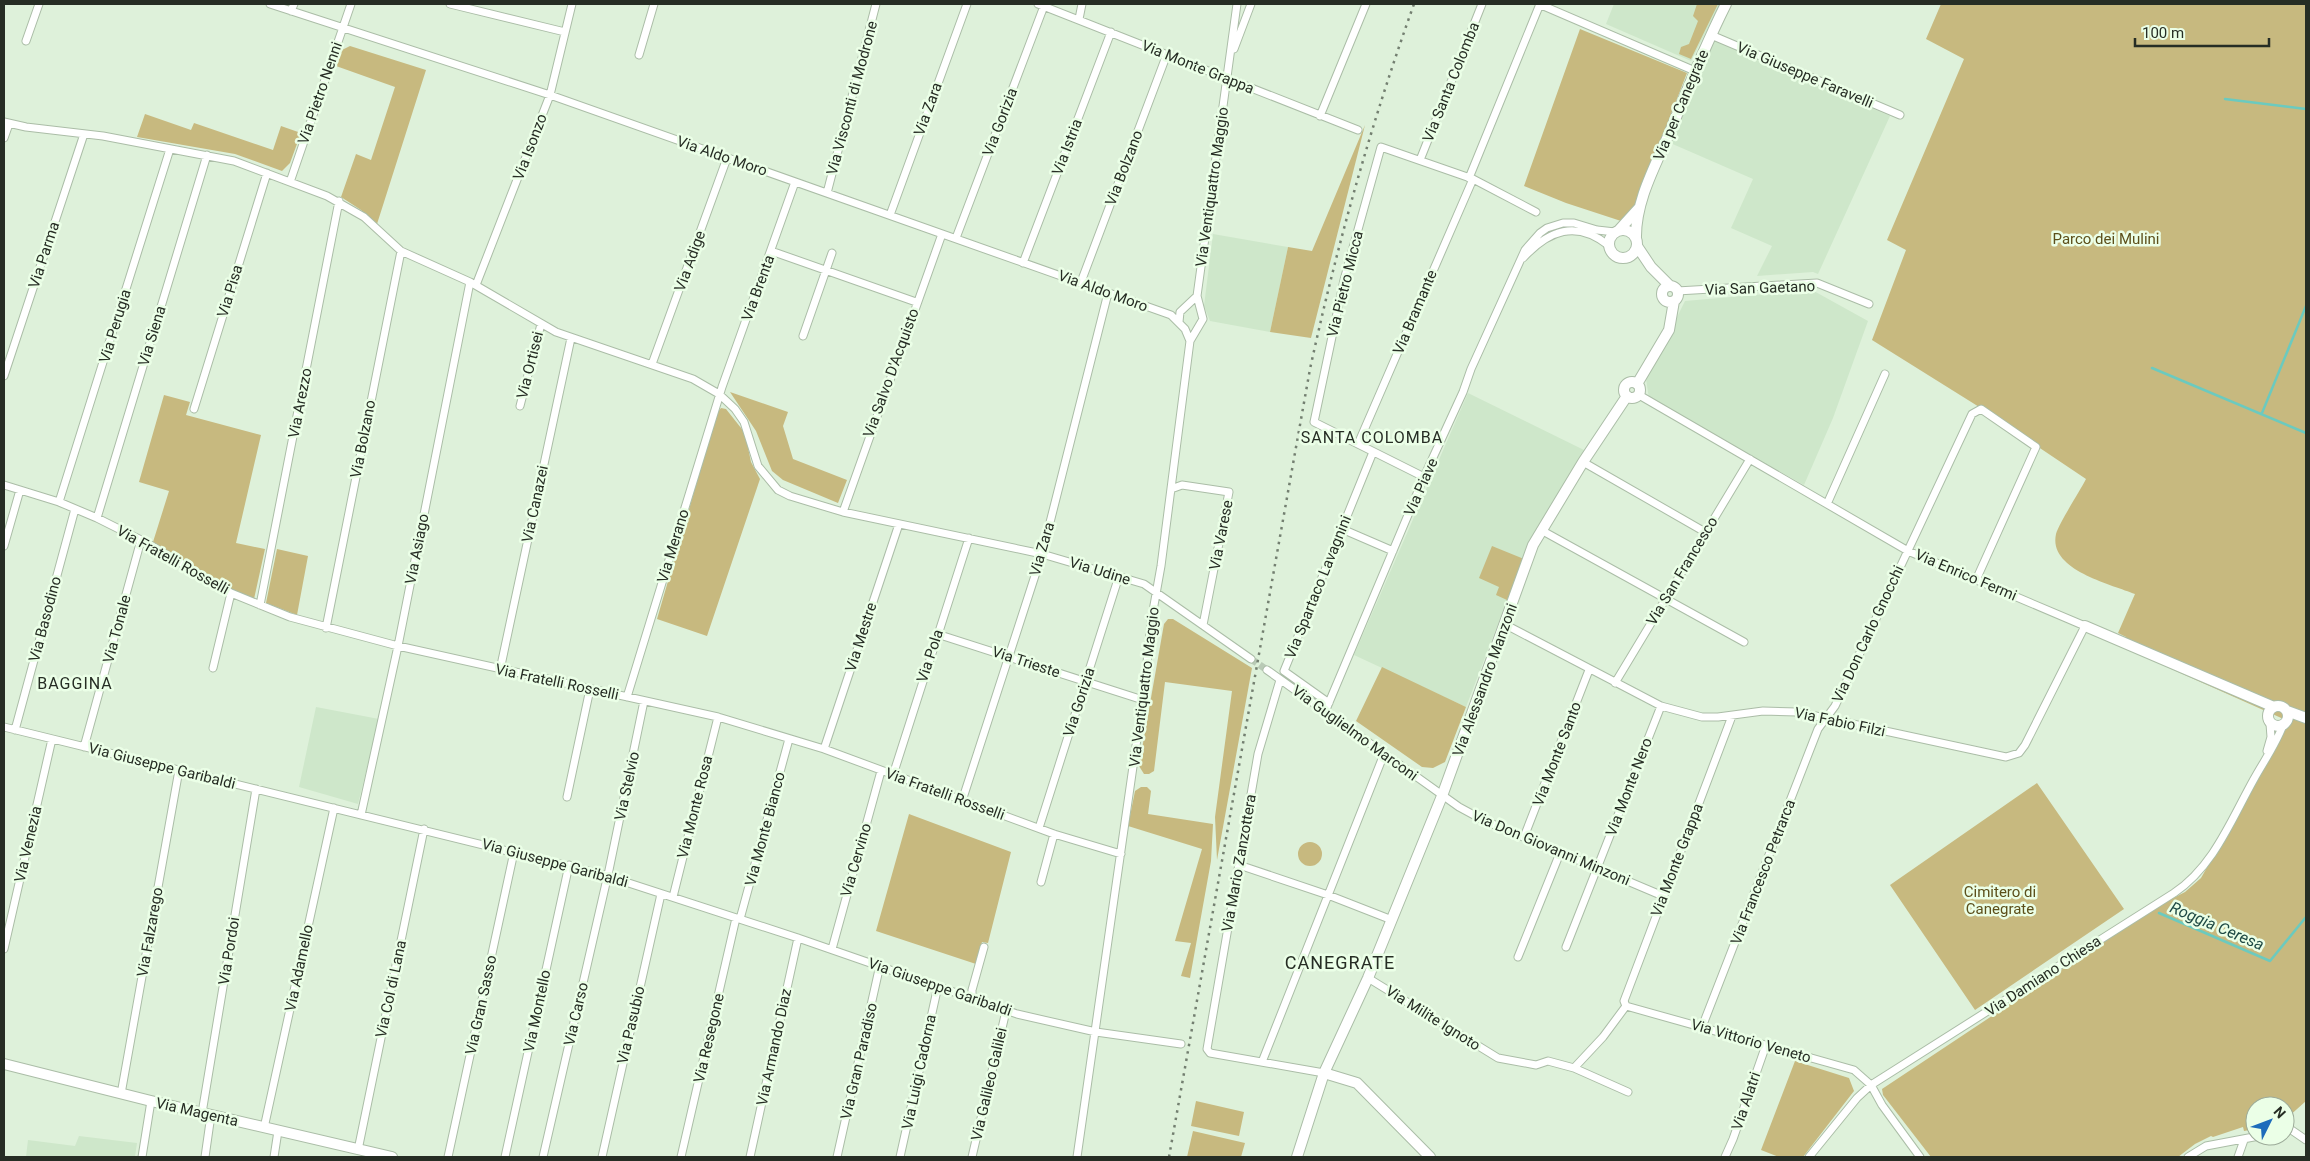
<svg xmlns="http://www.w3.org/2000/svg" width="2310" height="1161" font-family="Roboto,sans-serif">
<style>
.built{fill:#cee7ca}
.green{fill:#c7b97f}
.lines{fill:none;stroke-linecap:round;stroke-linejoin:round}
.stream{stroke:#6bcabf;stroke-width:2.5}
.street-tunnel{stroke:#b9cab6;stroke-width:7;stroke-dasharray:7 3.5;stroke-linecap:butt}
.street-casing{stroke:#abbda7;stroke-width:9}
.secondary-casing{stroke:#abbda7;stroke-width:12}
.street{stroke:#fff;stroke-width:7}
.secondary{stroke:#fff;stroke-width:10}
.rail{stroke:#737f70;stroke-width:2.5;stroke-dasharray:2.5 5;stroke-linecap:butt}
.labels{text-anchor:middle;dominant-baseline:central;stroke-width:5;stroke-linejoin:round;paint-order:stroke}
.street-label{font-size:15px;fill:#262d24;stroke:#ebffe7}
.park-label{font-size:15px;fill:#5c4f1a;stroke:#ebffe7}
.neighbourhood-label{font-size:16px;letter-spacing:1px;fill:#262d24;stroke:#ebffe7}
.water-label{font-size:16px;font-style:italic;fill:#1e4944;stroke:#ebffe7}
.quarter-label{font-size:18px;letter-spacing:1px;fill:#262d24;stroke:#ebffe7}
</style>
<rect width="100%" height="100%" fill="#def1da"/>
<path class="built" d="M 1614,4 L 1720,4 L 1691,61 L 1606,24 Z
M 1712,38 L 1890,116 L 1818,274 L 1813,272 L 1757,276 L 1772,246 L 1731,228 L 1753,179 L 1668,142 Z
M 1213,234 L 1288,247 L 1270,332 L 1210,321 L 1204,306 Z
M 1812,290 L 1868,321 L 1833,418 L 1804,485 L 1649,399 L 1646,379 L 1685,301 Z
M 1468,393 L 1584,450 L 1529,543 L 1466,707 L 1354,655 Z
M 316,707 L 379,719 L 358,804 L 299,787 Z
M 79,1136 L 137,1143 L 135,1157 L 26,1157 L 28,1140 L 75,1146 Z"/>
<path class="green" d="M 1697,4 L 1718,4 L 1691,59 L 1679,54 L 1681,47 L 1689,44 L 1698,21 L 1693,16 Z
M 1941,4 L 2306,4 L 2306,1101 L 2287,1118 L 2285,1118 L 2285,1106 L 2255,1106 L 2255,1129 L 2244,1131 L 2243,1127 L 2213,1137 L 2211,1136 L 2195,1144 L 2178,1157 L 1931,1157 L 1883,1095 L 1882,1089 L 2156,907 L 2185,892 L 2201,878 L 2290,722 L 2122,647 L 2126,637 L 2118,633 L 2135,594 C 2111,584 2048,570 2056,534 C 2059,523 2080,491 2086,479 L 1976,405 L 1872,340 L 1906,250 L 1887,240 L 1964,59 L 1926,39 Z
M 1580,29 L 1687,73 L 1635,207 L 1621,221 L 1566,203 L 1524,186 Z
M 350,46 L 426,70 L 377,224 L 361,210 L 341,197 L 356,154 L 371,160 L 395,87 L 336,66 L 342,50 Z
M 145,114 L 191,130 L 194,123 L 273,150 L 281,126 L 301,133 L 290,163 L 282,171 L 235,154 L 137,137 Z
M 1365,125 L 1311,338 L 1270,332 L 1288,247 L 1312,251 Z
M 730,392 L 788,412 L 783,426 L 793,459 L 847,480 L 838,503 L 783,480 L 772,471 L 756,431 Z
M 164,395 L 190,402 L 186,415 L 261,435 L 236,543 L 265,549 L 254,599 L 231,589 L 153,542 L 169,491 L 139,482 Z
M 721,408 L 726,409 L 745,433 L 751,462 L 760,479 L 707,636 L 657,619 L 717,413 Z
M 1492,546 L 1524,559 L 1507,600 L 1496,595 L 1499,587 L 1479,578 Z
M 277,549 L 308,556 L 297,615 L 266,603 Z
M 1168,619 L 1173,619 L 1252,668 L 1217,860 L 1215,817 L 1232,691 L 1165,682 L 1154,771 L 1149,774 L 1144,774 L 1139,766 L 1164,624 Z
M 1382,667 L 1466,707 L 1445,762 L 1433,768 L 1422,767 L 1356,721 Z
M 2037,783 L 2124,909 L 1975,1010 L 1890,885 Z
M 1141,787 L 1147,787 L 1151,791 L 1148,814 L 1213,824 L 1211,861 L 1190,978 L 1181,976 L 1191,943 L 1175,941 L 1202,849 L 1128,826 L 1135,791 Z
M 909,814 L 1011,852 L 988,943 L 982,942 L 976,964 L 876,931 Z
M1298 854a12 12 0 1 1 24 0a12 12 0 1 1-24 0Z
M 1795,1061 L 1849,1078 L 1854,1091 L 1803,1157 L 1779,1157 L 1761,1150 Z
M 1196,1101 L 1244,1112 L 1239,1136 L 1191,1126 Z
M 1193,1131 L 1245,1143 L 1241,1157 L 1187,1157 Z"/>
<g class="lines">
<path class="stream" d="M 2225,99 L 2306,109
M 2152,368 L 2306,433
M 2262,413 L 2306,306
M 2159,913 L 2270,961 L 2306,917"/>
<path class="street-tunnel" d="M 1251,659 L 1267,670"/>
<g class="street-casing">
<path id="street" d="M 270,4 L 550,95 L 1171,315 L 1185,329 L 1190,341
M 450,4 L 565,32
M 1038,4 L 1358,130
M 1539,4 L 1695,71
M 291,11 L 294,4
M 1079,19 L 1082,4
M 1711,35 L 1900,115
M 26,41 L 39,4
M 1234,49 L 1251,4
M 639,55 L 654,4
M 1320,116 L 1366,4
M 4,122 L 26,127 L 103,136 L 234,161 L 327,196 L 364,217 L 401,251 L 470,282 L 556,332 L 693,379 L 719,394 L 735,409 L 744,422 L 758,466 L 778,490 L 790,496 L 843,512 L 1042,554 L 1144,584 L 1251,659
M 4,138 L 9,124
M 1420,160 L 1482,4
M 1469,178 L 1540,4
M 290,182 L 351,4
M 827,193 L 876,4
M 890,215 L 967,4
M 956,238 L 1044,6
M 771,251 L 916,302
M 1523,258 C 1549,230 1576,220 1608,245
M 1023,263 L 1111,32
M 1081,282 L 1167,54
M 476,285 L 550,95 L 572,4
M 1677,291 L 1817,283 L 1869,304
M 1179,322 L 1180,312 L 1197,296
M 803,336 L 832,253
M 652,364 L 727,158
M 4,376 L 84,134
M 520,406 L 541,324
M 194,409 L 267,173
M 1358,444 L 1473,179
M 1583,462 L 1705,532
M 1424,477 L 1314,422 L 1344,280 L 1381,147 L 1473,179 L 1536,212
M 4,485 L 59,502 L 97,518 L 147,543 L 231,593 L 290,617 L 398,646 L 718,717 L 824,749 L 1054,834 L 1121,854
M 1171,489 L 1182,485 L 1229,492 L 1203,625
M 59,502 L 170,149
M 1827,504 L 1885,374
M 843,512 L 942,234
M 97,518 L 207,155
M 1342,529 L 1393,551
M 1541,530 L 1744,642
M 4,546 L 20,490
M 260,605 L 339,201
M 1506,625 L 1661,706 L 1702,717 L 1718,717 L 1763,711 L 1797,712 L 2006,757 L 2019,753 L 2025,745 L 2085,626 L 1908,551 L 1639,395
M 326,628 L 401,251
M 937,634 L 1143,700
M 213,668 L 231,593
M 500,670 L 571,338
M 1267,670 L 1459,807 L 1483,820 L 1663,896
M 1280,680 L 1258,754 L 1207,1049 L 1210,1053 L 1324,1073
M 1615,683 L 1750,459
M 627,697 L 722,387 L 795,182
M 1329,703 L 1284,671 L 1373,452
M 1325,712 L 1424,477 L 1463,392 L 1471,369 L 1525,250 L 1540,233 L 1547,228 L 1563,223 L 1574,223 L 1597,230 L 1615,232
M 4,727 L 601,874 L 798,938 L 1017,1014 L 1096,1032 L 1181,1044
M 15,730 L 75,509
M 84,747 L 141,540
M 824,749 L 899,524
M 2267,751 L 2271,737 L 2270,724
M 893,775 L 969,538
M 567,797 L 590,689
M 962,801 L 1042,554 L 1108,293
M 361,815 L 398,646 L 470,282
M 1039,828 L 1119,576
M 1524,837 L 1589,670
M 1239,865 L 1328,895 L 1392,920
M 1041,882 L 1054,834
M 673,897 L 718,717
M 740,919 L 789,739
M 1566,947 L 1661,706
M 4,949 L 52,739
M 832,949 L 881,771
M 1518,957 L 1560,853
M 1368,978 L 1498,1058 L 1536,1065 L 1548,1061 L 1574,1068 L 1603,1037 L 1626,1006
M 972,999 L 972,990 L 984,947
M 1626,1006 L 1854,1070 L 1871,1085 L 1882,1105 L 1920,1157
M 1626,1006 L 1624,1001 L 1732,716
M 1702,1027 L 1818,729 L 1835,706 L 1972,414 L 1981,409 L 2036,447 L 1976,580
M 1262,1062 L 1384,754
M 1574,1068 L 1628,1092
M 121,1094 L 179,770
M 202,1113 L 256,789
M 264,1128 L 334,808
M 2285,1128 L 2290,1129 L 2306,1140
M 358,1150 L 424,829
M 142,1157 L 151,1101
M 205,1157 L 211,1115
M 274,1157 L 278,1131
M 448,1157 L 514,852
M 505,1157 L 569,865
M 543,1157 L 609,870 L 644,701
M 602,1157 L 661,894
M 681,1157 L 736,918
M 750,1157 L 798,938
M 837,1157 L 880,965
M 900,1157 L 938,986
M 972,1157 L 1006,1011
M 1077,1157 L 1145,683 L 1151,622 L 1161,566 L 1190,341 L 1203,319 L 1197,296 L 1237,4
M 1725,1157 L 1733,1139 L 1766,1045
M 1809,1157 L 1857,1098 L 1871,1085 L 2174,893 C 2214,866 2231,820 2254,779 C 2264,761 2276,744 2283,725
M 2188,1157 L 2206,1146 L 2259,1136
M 2238,1157 L 2244,1140"/>
</g>
<g class="secondary-casing">
<path id="secondary" d="M1609 244a14 14 0 1 1 28 0a14 14 0 1 1-28 0Z
M 1619,230 L 1639,208
M 1636,239 C 1635,200 1657,163 1672,127 C 1689,85 1706,44 1726,4
M 1637,246 L 1651,267 L 1670,286
M1662 294a8 8 0 1 1 16 0a8 8 0 1 1-16 0Z
M1624 390a8 8 0 1 1 16 0a8 8 0 1 1-16 0Z
M 1637,384 L 1669,330 L 1674,301
M 2085,626 L 2274,707
M2268 716a10 10 0 1 1 20 0a10 10 0 1 1-20 0Z
M 2287,711 L 2306,718
M 4,1064 L 151,1101 L 392,1157
M 1324,1073 L 1357,1083 L 1430,1157
M 1297,1157 L 1324,1073 L 1368,978 L 1442,796 L 1533,545 L 1583,462 L 1627,396"/>
</g>
<use href="#street" class="street"/>
<use href="#secondary" class="secondary"/>
<path class="rail" d="M 1169,1157 L 1310,369 C 1337,245 1371,124 1414,4"/>
</g>
<g class="labels">
<g class="street-label">
<text transform="translate(1198 67) rotate(22)">Via Monte Grappa</text>
<text transform="translate(1805 75) rotate(23)">Via Giuseppe Faravelli</text>
<text transform="translate(1451 82) rotate(-68)">Via Santa Colomba</text>
<text transform="translate(320 93) rotate(-71)">Via Pietro Nenni</text>
<text transform="translate(852 98) rotate(-75)">Via Visconti di Modrone</text>
<text transform="translate(1681 105) rotate(-67)">Via per Canegrate</text>
<text transform="translate(928 109) rotate(-70)">Via Zara</text>
<text transform="translate(1000 122) rotate(-69)">Via Gorizia</text>
<text transform="translate(530 147) rotate(-69)">Via Isonzo</text>
<text transform="translate(1067 147) rotate(-69)">Via Istria</text>
<text transform="translate(722 156) rotate(19)">Via Aldo Moro</text>
<text transform="translate(1124 168) rotate(-69)">Via Bolzano</text>
<text transform="translate(1212 187) rotate(-82)">Via Ventiquattro Maggio</text>
<text transform="translate(44 255) rotate(-72)">Via Parma</text>
<text transform="translate(690 261) rotate(-70)">Via Adige</text>
<text transform="translate(1345 284) rotate(-76)">Via Pietro Micca</text>
<text transform="translate(758 288) rotate(-70)">Via Brenta</text>
<text transform="translate(1760 288) rotate(-2)">Via San Gaetano</text>
<text transform="translate(230 291) rotate(-73)">Via Pisa</text>
<text transform="translate(1103 291) rotate(20)">Via Aldo Moro</text>
<text transform="translate(1415 312) rotate(-67)">Via Bramante</text>
<text transform="translate(115 326) rotate(-73)">Via Perugia</text>
<text transform="translate(152 336) rotate(-73)">Via Siena</text>
<text transform="translate(530 365) rotate(-76)">Via Ortisei</text>
<text transform="translate(891 373) rotate(-70)">Via Salvo D'Acquisto</text>
<text transform="translate(300 403) rotate(-79)">Via Arezzo</text>
<text transform="translate(363 439) rotate(-79)">Via Bolzano</text>
<text transform="translate(1421 487) rotate(-66)">Via Piave</text>
<text transform="translate(535 504) rotate(-78)">Via Canazei</text>
<text transform="translate(1221 535) rotate(-79)">Via Varese</text>
<text transform="translate(673 546) rotate(-73)">Via Merano</text>
<text transform="translate(417 549) rotate(-79)">Via Asiago</text>
<text transform="translate(1042 549) rotate(-74)">Via Zara</text>
<text transform="translate(173 560) rotate(29)">Via Fratelli Rosselli</text>
<text transform="translate(1100 571) rotate(17)">Via Udine</text>
<text transform="translate(1682 571) rotate(-59)">Via San Francesco</text>
<text transform="translate(1966 575) rotate(23)">Via Enrico Fermi</text>
<text transform="translate(1318 587) rotate(-68)">Via Spartaco Lavagnini</text>
<text transform="translate(45 619) rotate(-75)">Via Basodino</text>
<text transform="translate(117 629) rotate(-75)">Via Tonale</text>
<text transform="translate(1868 634) rotate(-65)">Via Don Carlo Gnocchi</text>
<text transform="translate(861 637) rotate(-72)">Via Mestre</text>
<text transform="translate(930 656) rotate(-72)">Via Pola</text>
<text transform="translate(1026 662) rotate(18)">Via Trieste</text>
<text transform="translate(1485 680) rotate(-70)">Via Alessandro Manzoni</text>
<text transform="translate(557 682) rotate(12)">Via Fratelli Rosselli</text>
<text transform="translate(1144 687) rotate(-83)">Via Ventiquattro Maggio</text>
<text transform="translate(1079 702) rotate(-72)">Via Gorizia</text>
<text transform="translate(1840 722) rotate(12)">Via Fabio Filzi</text>
<text transform="translate(1355 733) rotate(36)">Via Guglielmo Marconi</text>
<text transform="translate(1557 754) rotate(-69)">Via Monte Santo</text>
<text transform="translate(162 766) rotate(14)">Via Giuseppe Garibaldi</text>
<text transform="translate(627 786) rotate(-78)">Via Stelvio</text>
<text transform="translate(1629 787) rotate(-69)">Via Monte Nero</text>
<text transform="translate(945 794) rotate(20)">Via Fratelli Rosselli</text>
<text transform="translate(695 807) rotate(-76)">Via Monte Rosa</text>
<text transform="translate(765 829) rotate(-75)">Via Monte Bianco</text>
<text transform="translate(28 844) rotate(-77)">Via Venezia</text>
<text transform="translate(1551 848) rotate(23)">Via Don Giovanni Minzoni</text>
<text transform="translate(856 860) rotate(-74)">Via Cervino</text>
<text transform="translate(1677 860) rotate(-69)">Via Monte Grappa</text>
<text transform="translate(555 863) rotate(15)">Via Giuseppe Garibaldi</text>
<text transform="translate(1239 863) rotate(-80)">Via Mario Zanzottera</text>
<text transform="translate(1763 872) rotate(-69)">Via Francesco Petrarca</text>
<text transform="translate(150 932) rotate(-80)">Via Falzarego</text>
<text transform="translate(229 951) rotate(-81)">Via Pordoi</text>
<text transform="translate(299 968) rotate(-78)">Via Adamello</text>
<text transform="translate(2043 976) rotate(-33)">Via Damiano Chiesa</text>
<text transform="translate(940 987) rotate(19)">Via Giuseppe Garibaldi</text>
<text transform="translate(391 989) rotate(-78)">Via Col di Lana</text>
<text transform="translate(481 1005) rotate(-78)">Via Gran Sasso</text>
<text transform="translate(537 1011) rotate(-78)">Via Montello</text>
<text transform="translate(576 1014) rotate(-77)">Via Carso</text>
<text transform="translate(1433 1018) rotate(32)">Via Milite Ignoto</text>
<text transform="translate(631 1025) rotate(-77)">Via Pasubio</text>
<text transform="translate(709 1038) rotate(-77)">Via Resegone</text>
<text transform="translate(1751 1041) rotate(16)">Via Vittorio Veneto</text>
<text transform="translate(774 1047) rotate(-78)">Via Armando Diaz</text>
<text transform="translate(859 1061) rotate(-77)">Via Gran Paradiso</text>
<text transform="translate(919 1072) rotate(-78)">Via Luigi Cadorna</text>
<text transform="translate(989 1084) rotate(-77)">Via Galileo Galilei</text>
<text transform="translate(1746 1101) rotate(-71)">Via Alatri</text>
<text transform="translate(197 1112) rotate(13)">Via Magenta</text>
</g>
<g class="park-label">
<text x="2106" y="239">Parco dei Mulini</text>
<text x="2000" y="892">Cimitero di<tspan x="2000" dy="17">Canegrate</tspan></text>
</g>
<g class="neighbourhood-label">
<text x="1372" y="437">SANTA COLOMBA</text>
<text x="75" y="683">BAGGINA</text>
</g>
<g class="water-label">
<text transform="translate(2217 926) rotate(23)">Roggia Ceresa</text>
</g>
<g class="quarter-label">
<text x="1340" y="962">CANEGRATE</text>
</g>
</g>
<rect width="2310" height="1161" fill="none" stroke="#262d24" stroke-width="10"/>
<g transform="translate(2270 1121) rotate(48)"><circle r="24" fill="#ebffe7" stroke="#9cab99"/>
<path d="M0-4L9 19L0 12L-9 19Z" fill="#1d6cbb"/>
<text y="-8" font-size="14" font-weight="bold" text-anchor="middle" fill="#262d24">N</text>
</g>
<path d="M2135 38v8h134v-8" fill="none" stroke="#262d24" stroke-width="2.5"/>
<text x="2142" y="38" font-size="15" fill="#262d24" stroke="#ebffe7" stroke-width="4" paint-order="stroke">100 m</text>
</svg>
